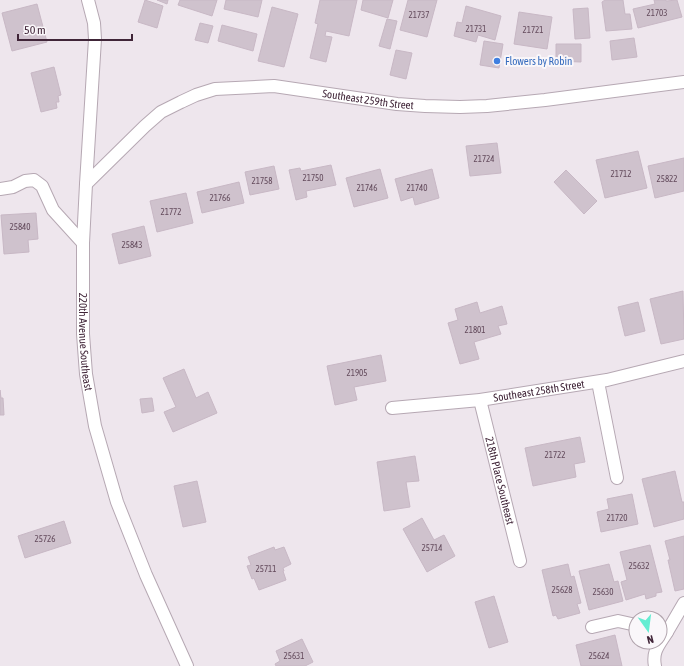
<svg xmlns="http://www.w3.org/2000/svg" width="684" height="666" font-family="'Asap Condensed',sans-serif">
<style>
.building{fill:#cfc2cd;stroke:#c8b8c5}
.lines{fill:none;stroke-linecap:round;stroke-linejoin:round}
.minor-casing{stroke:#b6a8b3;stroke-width:14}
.minor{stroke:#fff;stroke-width:12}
.shop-dot{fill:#3f7fe0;stroke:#faf7fa;stroke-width:1.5}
.labels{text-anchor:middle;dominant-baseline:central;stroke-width:4;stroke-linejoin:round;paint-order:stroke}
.number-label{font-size:9px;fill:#644c5d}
.shop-label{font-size:11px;fill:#366cbe;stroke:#faf7fa;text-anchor:start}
.street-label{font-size:11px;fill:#402538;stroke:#faf7fa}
</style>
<rect width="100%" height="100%" fill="#eee6ed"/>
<path class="building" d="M 145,0 L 163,6 L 157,28 L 138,22 Z
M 157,0 L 168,0 L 167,4 Z
M 180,0 L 217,0 L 212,16 L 178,5 Z
M 226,0 L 262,0 L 258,17 L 224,9 Z
M 320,0 L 357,0 L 349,36 L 326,31 L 325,36 L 332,37 L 326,62 L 310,58 L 318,24 L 315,23 Z
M 363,0 L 393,0 L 388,18 L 361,10 Z
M 408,0 L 437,0 L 427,37 L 400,30 Z
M 605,0 L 623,0 L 625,14 L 630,14 L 632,29 L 606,31 L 602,2 Z
M 654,0 L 666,0 L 666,1 L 677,0 L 682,17 L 638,28 L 633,9 L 655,4 Z
M 37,4 L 47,42 L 12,51 L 2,13 Z
M 466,6 L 501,16 L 495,40 L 478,35 L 476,42 L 454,36 L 457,22 L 462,23 Z
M 272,7 L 298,14 L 284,67 L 258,61 Z
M 588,8 L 590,38 L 575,39 L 573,9 Z
M 519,12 L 552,17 L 547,49 L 514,44 Z
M 387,19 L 397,21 L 390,49 L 379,46 Z
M 200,23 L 213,26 L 208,43 L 195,40 Z
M 222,25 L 257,34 L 253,51 L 218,41 Z
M 634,38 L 637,57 L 612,60 L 610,41 Z
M 484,41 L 503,44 L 499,68 L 480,65 Z
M 556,44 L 581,44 L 581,62 L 556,61 Z
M 396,50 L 412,53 L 406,79 L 390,75 Z
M 54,67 L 61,95 L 58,96 L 59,102 L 56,102 L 57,108 L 41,112 L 31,73 Z
M 497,143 L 501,173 L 470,176 L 466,146 Z
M 638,151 L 647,188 L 605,198 L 596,160 Z
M 684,158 L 684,191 L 655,198 L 648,166 Z
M 331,165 L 336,185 L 306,191 L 307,197 L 296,200 L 289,170 L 300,168 L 301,171 Z
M 274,166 L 279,189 L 250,195 L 245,172 Z
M 380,169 L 388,198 L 354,207 L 346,178 Z
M 432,169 L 439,198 L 415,205 L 413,197 L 401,201 L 395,179 Z
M 566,170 L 597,201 L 584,214 L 554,182 Z
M 239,182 L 244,203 L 202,213 L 197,192 Z
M 186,193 L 193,223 L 157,232 L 150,201 Z
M 36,213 L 38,239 L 28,240 L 29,252 L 4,254 L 1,215 Z
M 144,226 L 151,256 L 119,264 L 112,234 Z
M 683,291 L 684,339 L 661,344 L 650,299 Z
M 477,302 L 480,313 L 502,306 L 507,324 L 498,326 L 501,334 L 474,342 L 479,359 L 460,364 L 448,323 L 458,320 L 455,309 Z
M 638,302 L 645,331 L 625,336 L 618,307 Z
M 381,355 L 386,381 L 354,387 L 357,400 L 335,405 L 327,366 Z
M 184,369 L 196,398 L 208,392 L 217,413 L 173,432 L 164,412 L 176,407 L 163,378 Z
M 0,390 L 1,398 L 3,398 L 4,415 L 0,415 Z
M 152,398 L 154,411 L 142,413 L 140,399 Z
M 580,437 L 585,462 L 574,464 L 576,477 L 533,486 L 525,448 Z
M 415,456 L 419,481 L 406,482 L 410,507 L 384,511 L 377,462 Z
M 675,471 L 682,502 L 684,502 L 684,519 L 654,527 L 642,479 Z
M 197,481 L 206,522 L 183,527 L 174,486 Z
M 632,494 L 638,524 L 601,532 L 597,512 L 609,509 L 607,499 Z
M 422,518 L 434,540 L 444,535 L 455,556 L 427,572 L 403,529 Z
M 64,521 L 71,543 L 25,558 L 18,536 Z
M 684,536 L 684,589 L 675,591 L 668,560 L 670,560 L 665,541 Z
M 650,545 L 662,592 L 656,593 L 656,596 L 646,599 L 645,594 L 626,600 L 621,582 L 627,580 L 620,552 Z
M 274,547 L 275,550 L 284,547 L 291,564 L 283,568 L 284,571 L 283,571 L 286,580 L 259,590 L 254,578 L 252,579 L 247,566 L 251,565 L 248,557 Z
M 568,564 L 571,577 L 574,576 L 581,603 L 577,604 L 580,613 L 558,619 L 556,615 L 553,616 L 542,570 Z
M 609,564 L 614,582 L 618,581 L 623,601 L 589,610 L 579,571 Z
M 494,596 L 508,642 L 489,648 L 475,602 Z
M 615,635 L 622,666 L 581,666 L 576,645 Z
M 302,639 L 313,662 L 305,666 L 276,666 L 275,664 L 280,661 L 276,651 Z"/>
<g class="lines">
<g class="minor-casing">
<g id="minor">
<path id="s1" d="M 88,0 L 94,23 L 95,39 L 86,184 L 83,243 L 83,334 L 86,374 L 95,426 L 117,502 L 146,575 L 187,666"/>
<path id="s2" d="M 86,184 L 145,126 L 161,112 L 181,102 L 196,95 L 215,89 L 274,86 L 397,104 L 425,106 L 460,107 L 487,106 L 545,100 L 684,82"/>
<path d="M 0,189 L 13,187 L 25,181 L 34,180 L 42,186 L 53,210 L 83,243"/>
<path d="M 598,382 L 617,478"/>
<path id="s3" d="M 480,400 L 520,561"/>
<path id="s4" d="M 392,408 L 480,400 L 607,380 L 684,361"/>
<path d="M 592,627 L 618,621 L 636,625"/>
<path d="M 660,631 L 667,632 L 684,603"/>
<path d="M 655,666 C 652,651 659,645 667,632"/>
</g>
</g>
<use href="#minor" class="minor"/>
</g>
<circle class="shop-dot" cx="497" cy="61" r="4"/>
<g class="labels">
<g class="number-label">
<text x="657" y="13">21703</text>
<text x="419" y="15">21737</text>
<text x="476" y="29">21731</text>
<text x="533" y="30">21721</text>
<text x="484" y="159">21724</text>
<text x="621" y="174">21712</text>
<text x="313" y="178">21750</text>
<text x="667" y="179">25822</text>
<text x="262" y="181">21758</text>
<text x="367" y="188">21746</text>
<text x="417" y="188">21740</text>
<text x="220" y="198">21766</text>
<text x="171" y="212">21772</text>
<text x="20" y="227">25840</text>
<text x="132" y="245">25843</text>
<text x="475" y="330">21801</text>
<text x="357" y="373">21905</text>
<text x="555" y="455">21722</text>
<text x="617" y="518">21720</text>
<text x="45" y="539">25726</text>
<text x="432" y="548">25714</text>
<text x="639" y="566">25632</text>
<text x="266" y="569">25711</text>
<text x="562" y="590">25628</text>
<text x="603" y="592">25630</text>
<text x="294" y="656">25631</text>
<text x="599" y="656">25624</text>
</g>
<g class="shop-label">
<text x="505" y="61">Flowers by Robin</text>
</g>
<g class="street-label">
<text stroke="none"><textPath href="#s2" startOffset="317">Southeast 259th Street</textPath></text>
<text stroke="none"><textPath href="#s1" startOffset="343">220th Avenue Southeast</textPath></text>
<text stroke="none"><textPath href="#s4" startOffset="148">Southeast 258th Street</textPath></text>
<text stroke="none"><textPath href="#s3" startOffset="83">218th Place Southeast</textPath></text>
</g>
</g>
<g transform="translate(648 630) rotate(166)"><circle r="19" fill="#faf7fa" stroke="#b0a3ac"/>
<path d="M0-3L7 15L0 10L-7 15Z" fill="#65edd2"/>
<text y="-6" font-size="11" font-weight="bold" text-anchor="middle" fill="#402538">N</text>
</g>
<path d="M18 34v6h114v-6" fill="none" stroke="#402538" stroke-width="2"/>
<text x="24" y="34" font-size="12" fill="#402538" stroke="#faf7fa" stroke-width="3" paint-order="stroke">50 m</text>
</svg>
